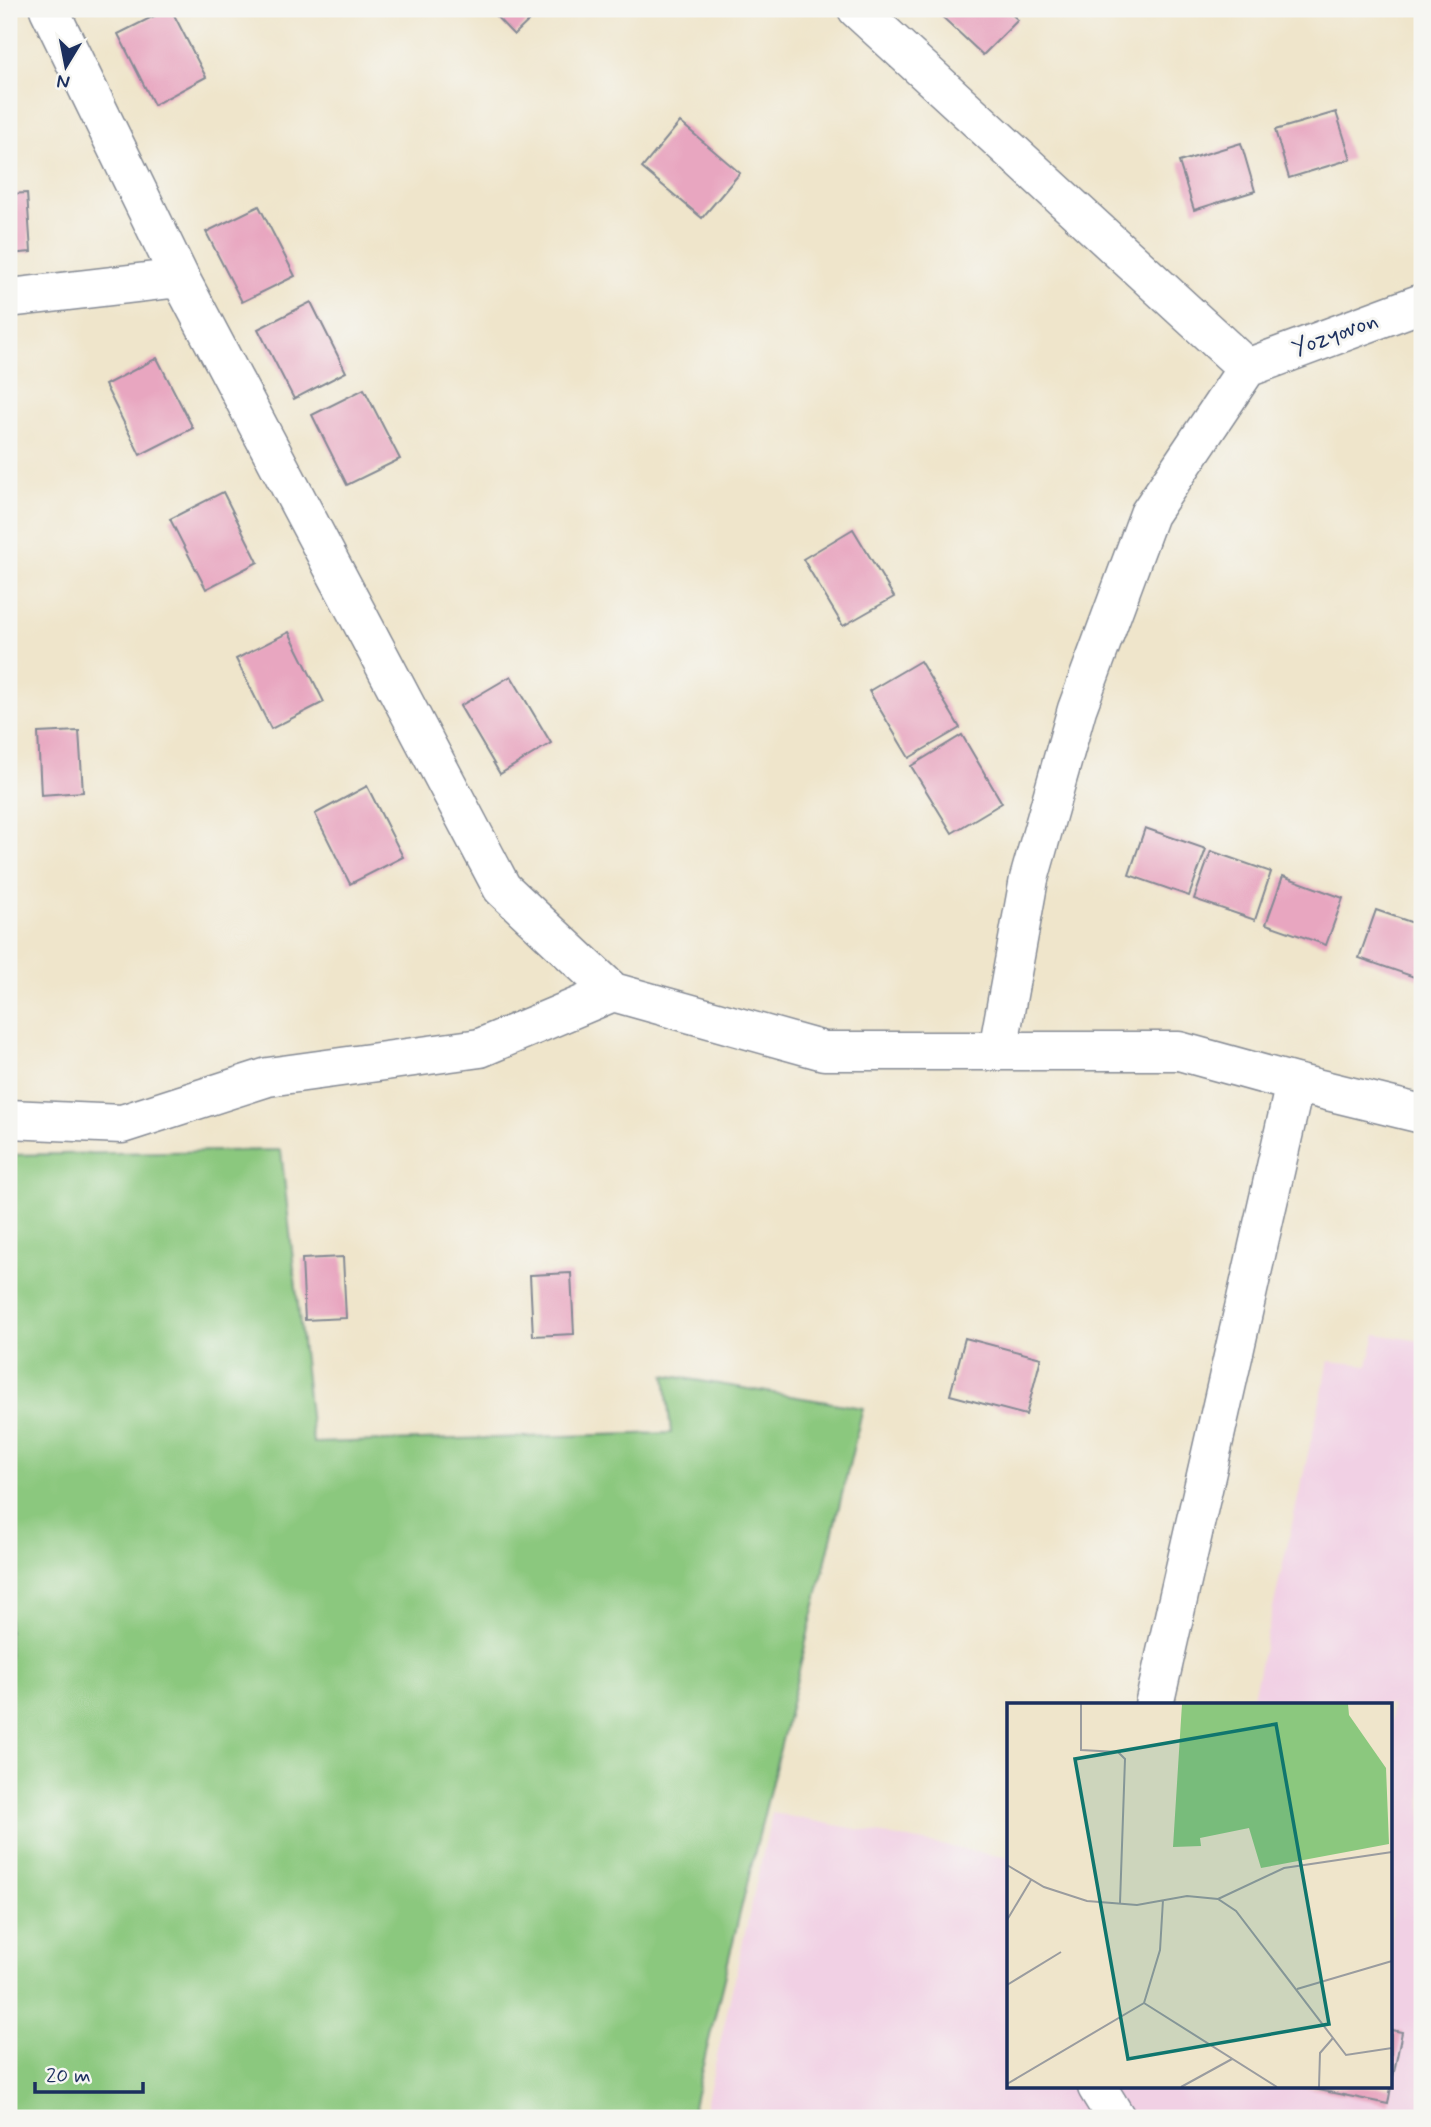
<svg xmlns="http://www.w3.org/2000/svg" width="1431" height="2127" font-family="Mynerve,sans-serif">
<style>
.built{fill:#f1d0e4}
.green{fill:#8bc87e;stroke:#537c6e;stroke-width:2}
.building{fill:#e8a6c0}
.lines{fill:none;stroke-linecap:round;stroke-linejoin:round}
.minor-casing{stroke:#858a94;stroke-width:41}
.minor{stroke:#fff;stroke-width:38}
.labels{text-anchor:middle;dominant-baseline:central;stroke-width:6;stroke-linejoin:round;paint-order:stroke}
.street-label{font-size:24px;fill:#1b2f5e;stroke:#f6f6f2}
.inset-road{fill:none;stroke:#9a9c9f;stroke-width:2}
.view{fill:#0f766e;fill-opacity:0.15;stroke:#0f766e;stroke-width:3.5}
.inset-edge{fill:none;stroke:#1b2f5e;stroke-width:3.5}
</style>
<rect width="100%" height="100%" fill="#f6f6f2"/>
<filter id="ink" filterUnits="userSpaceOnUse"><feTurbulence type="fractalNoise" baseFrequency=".0143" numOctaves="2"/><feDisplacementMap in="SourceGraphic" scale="14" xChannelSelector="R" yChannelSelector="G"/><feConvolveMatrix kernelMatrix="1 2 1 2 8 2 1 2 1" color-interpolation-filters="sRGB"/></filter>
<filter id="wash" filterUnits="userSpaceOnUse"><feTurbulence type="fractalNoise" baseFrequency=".00686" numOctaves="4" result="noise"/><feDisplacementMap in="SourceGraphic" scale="28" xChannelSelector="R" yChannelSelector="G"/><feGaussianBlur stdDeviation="1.57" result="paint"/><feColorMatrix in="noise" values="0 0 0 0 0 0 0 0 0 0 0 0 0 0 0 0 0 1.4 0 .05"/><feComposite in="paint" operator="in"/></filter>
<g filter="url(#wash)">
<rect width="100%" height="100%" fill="#efe5cb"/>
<path class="built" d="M 1376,1334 L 1422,1341 L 1422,2118 L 703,2118 L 772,1813 L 1009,1858 L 1009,2087 L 1391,2087 L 1391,1705 L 1251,1705 L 1329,1361 L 1368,1365 Z"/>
<path class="green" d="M 281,1150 L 313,1443 L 671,1433 L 665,1375 L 863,1408 L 690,2118 L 9,2118 L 9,1155 Z"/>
<g id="blocks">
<path class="building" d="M 168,9 L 171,9 L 206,77 L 154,105 L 118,34 Z
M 489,9 L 541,9 L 514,35 Z
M 939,9 L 1006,9 L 1018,20 L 983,55 L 936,11 Z
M 1336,112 L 1351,159 L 1289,178 L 1275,130 Z
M 680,122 L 740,173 L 702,218 L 642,168 Z
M 1241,143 L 1255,191 L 1194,210 L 1179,162 Z
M 27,193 L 31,252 L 9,254 L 9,194 Z
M 259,206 L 295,276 L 242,302 L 206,232 Z
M 311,302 L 346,372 L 294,399 L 258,329 Z
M 157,358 L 193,428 L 140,455 L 105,385 Z
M 364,389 L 400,459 L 347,485 L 312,415 Z
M 223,492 L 258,562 L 206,589 L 170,519 Z
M 853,529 L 894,597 L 843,626 L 803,559 Z
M 289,632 L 324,702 L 271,729 L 236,659 Z
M 920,661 L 960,728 L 909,758 L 869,691 Z
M 511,676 L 551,743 L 500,774 L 460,706 Z
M 79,731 L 83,792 L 41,795 L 38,733 Z
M 962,735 L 1002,803 L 952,833 L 911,766 Z
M 367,786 L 403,857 L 350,884 L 315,814 Z
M 1145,828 L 1206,849 L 1189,896 L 1129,875 Z
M 1211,851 L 1271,872 L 1255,920 L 1194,899 Z
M 1283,876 L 1343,898 L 1326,945 L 1266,924 Z
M 1376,910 L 1422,926 L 1422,971 L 1420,979 L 1359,958 Z
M 343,1257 L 346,1318 L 305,1320 L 302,1259 Z
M 571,1273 L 574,1334 L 533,1336 L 530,1275 Z
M 965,1338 L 1041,1358 L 1026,1415 L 950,1395 Z
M 1391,2030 L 1402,2032 L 1392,2082 L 1391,2082 Z
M 1304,2087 L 1391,2087 L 1388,2104 Z"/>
</g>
</g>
<g filter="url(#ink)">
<use href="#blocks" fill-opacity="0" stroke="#858a94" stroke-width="2"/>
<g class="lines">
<g class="minor-casing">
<path id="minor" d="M 49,9 L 180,278 L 502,888 L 613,992 L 824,1051 L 1179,1051 L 1295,1083 L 1422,1114
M 857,9 L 1247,368
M 9,298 L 180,278
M 1247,368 L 1422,303
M 998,1050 L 1029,879 L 1077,709 L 1149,514 L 1247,368
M 9,1119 L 122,1124 L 268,1077 L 480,1048 L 613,992
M 1154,1705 L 1295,1083
M 1097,2087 L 1116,2118"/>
</g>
<use href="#minor" class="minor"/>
</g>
</g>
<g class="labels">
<g class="street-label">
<text transform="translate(1335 335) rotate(-20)">Yozyovon</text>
</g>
</g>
<g transform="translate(1007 1703)">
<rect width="385" height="385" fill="#efe5cb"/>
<path d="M 175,1 L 341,1 L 342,12 L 379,65 L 382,141 L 254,165 L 242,125 L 193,135 L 194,143 L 166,144 Z" fill="#8bc87e"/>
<path class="inset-road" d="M 74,1 L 74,47 L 111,49 L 118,56 L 113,200M 0,162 L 37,184 L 80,198 L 130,202 L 180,193 L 211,196 L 229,208 L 339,352 L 385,345M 211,196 L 277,165 L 385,149M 0,217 L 24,177M 0,282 L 54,249M 290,286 L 385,258M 137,300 L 270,384M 137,300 L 153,247 L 156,197M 0,381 L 137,300M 174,384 L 225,356M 312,384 L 313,350 L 326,335"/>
<path class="view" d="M 269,21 L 322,321 L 121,356 L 68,56 Z"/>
<rect width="385" height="385" class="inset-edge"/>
</g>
<rect width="1431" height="2127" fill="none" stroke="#f6f6f2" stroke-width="35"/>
<g transform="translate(66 66) rotate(190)" stroke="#f6f6f2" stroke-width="5" paint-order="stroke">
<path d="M0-5L12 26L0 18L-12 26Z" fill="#1b2f5e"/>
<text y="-10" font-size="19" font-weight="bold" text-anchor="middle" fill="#1b2f5e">N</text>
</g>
<path d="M35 2082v10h108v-10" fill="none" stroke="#1b2f5e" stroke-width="3.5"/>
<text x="46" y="2082" font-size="21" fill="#1b2f5e" stroke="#f6f6f2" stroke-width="5" paint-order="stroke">20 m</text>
</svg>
